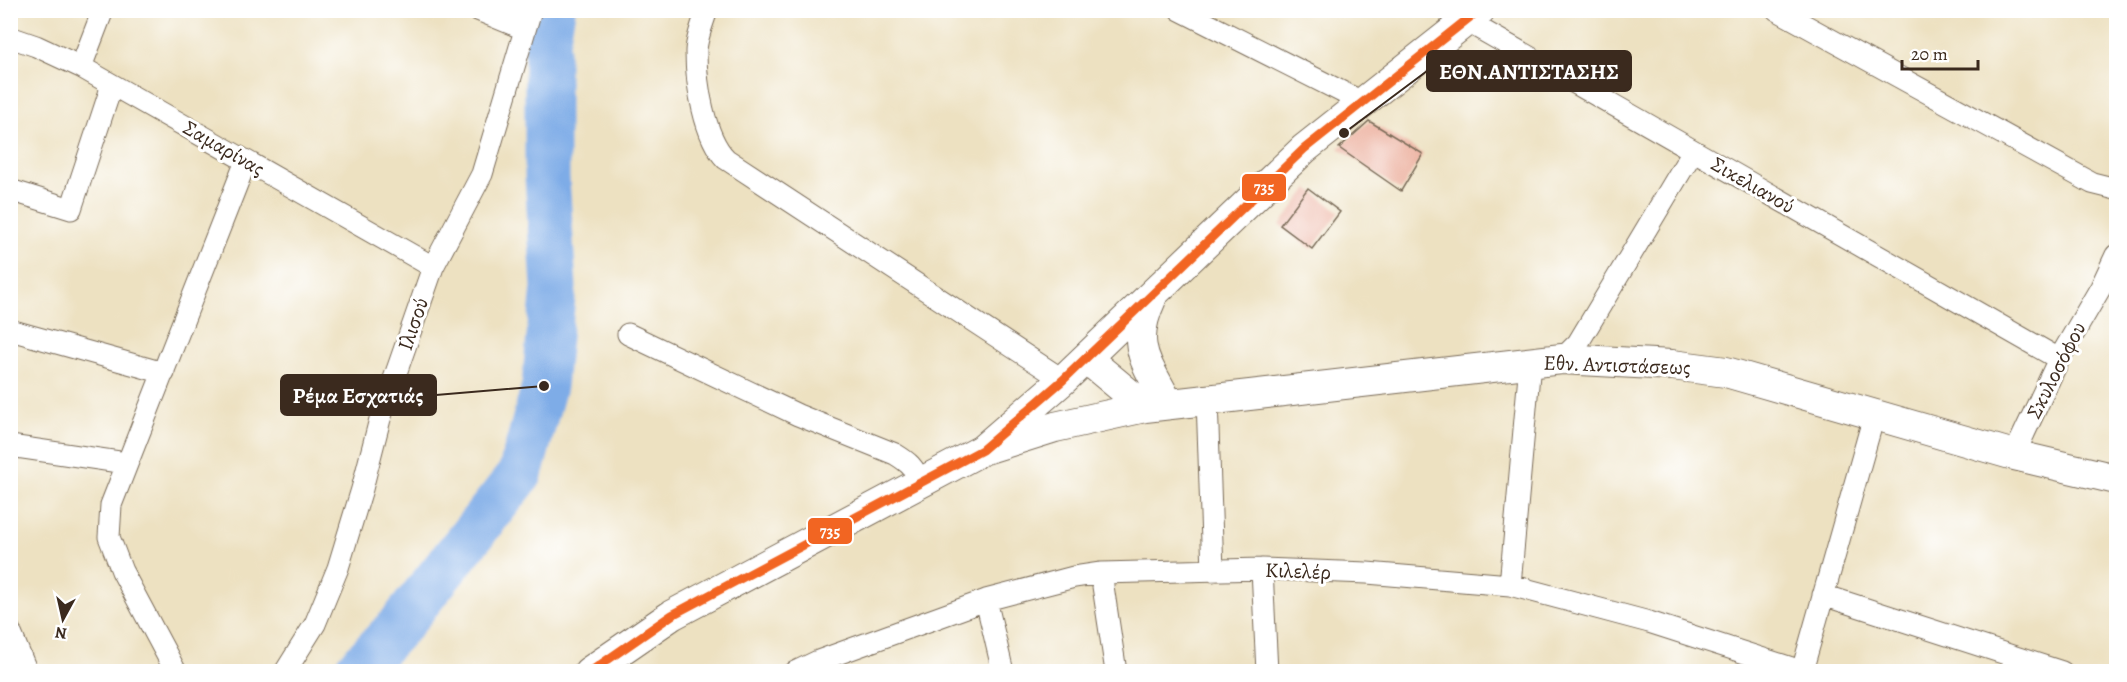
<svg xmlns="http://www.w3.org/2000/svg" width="2127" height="682" font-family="Alegreya,serif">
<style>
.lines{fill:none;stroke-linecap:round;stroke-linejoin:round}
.river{stroke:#7eace7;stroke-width:45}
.building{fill:#eaa894}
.street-casing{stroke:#796a57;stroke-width:23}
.secondary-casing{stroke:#796a57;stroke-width:32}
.street{stroke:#fff;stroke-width:21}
.secondary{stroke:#fff;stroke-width:30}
.bus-1-casing{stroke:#fff;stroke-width:14}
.bus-1{stroke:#f26522;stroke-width:9}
.labels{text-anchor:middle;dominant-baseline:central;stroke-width:6;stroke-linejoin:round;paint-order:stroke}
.street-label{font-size:21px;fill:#3b2a1e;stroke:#fff}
.leader{fill:none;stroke:#3b2a1e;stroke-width:2}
.callout-dot{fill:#3b2a1e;stroke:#fff;stroke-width:2}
.callout{fill:#3b2a1e;stroke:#3b2a1e;stroke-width:2}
.callout-label{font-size:22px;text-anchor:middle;font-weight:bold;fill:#fff}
.line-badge{stroke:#fff;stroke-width:2}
.badge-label{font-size:16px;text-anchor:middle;font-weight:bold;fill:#fff}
</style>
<rect width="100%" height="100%" fill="#fff"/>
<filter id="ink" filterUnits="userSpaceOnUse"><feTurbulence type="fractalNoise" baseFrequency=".0167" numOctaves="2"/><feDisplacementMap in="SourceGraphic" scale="12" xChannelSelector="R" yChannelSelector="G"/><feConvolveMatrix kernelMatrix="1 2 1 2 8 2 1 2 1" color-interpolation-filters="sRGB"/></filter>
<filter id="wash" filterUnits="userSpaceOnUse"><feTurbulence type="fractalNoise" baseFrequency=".008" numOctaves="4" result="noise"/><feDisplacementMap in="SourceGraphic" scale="24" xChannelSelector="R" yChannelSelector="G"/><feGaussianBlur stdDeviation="1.35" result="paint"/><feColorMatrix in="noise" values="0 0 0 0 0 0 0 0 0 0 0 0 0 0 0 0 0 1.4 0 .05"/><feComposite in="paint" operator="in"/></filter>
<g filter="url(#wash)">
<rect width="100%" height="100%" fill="#ede1c1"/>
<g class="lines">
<path class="river" d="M 355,672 L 400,625 L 520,474 L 544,386 L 554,287 L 547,177 L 547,42 L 553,10"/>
</g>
<g id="blocks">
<path class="building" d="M 1369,121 L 1423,154 L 1401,191 L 1339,148 Z
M 1308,188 L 1340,212 L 1312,249 L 1280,225 Z"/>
</g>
</g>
<g filter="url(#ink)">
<use href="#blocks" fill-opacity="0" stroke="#796a57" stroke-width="1.5"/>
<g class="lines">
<g class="street-casing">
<path id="street" d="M 478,10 L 524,29
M 707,10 C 703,23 696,39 696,52 C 696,83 704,137 726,159 L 1063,380
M 1180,10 L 1364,103
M 1447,10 L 2059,359
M 1777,10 L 2092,183 L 2116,189
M 10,37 L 36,46 L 81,67 L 433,267
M 81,67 L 103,10
M 10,190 L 71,209 L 112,85
M 10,330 L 164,373
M 628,334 L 798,415 L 895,454 C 908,462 915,467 919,482
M 1562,359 L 1578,343 L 1693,151
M 1207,399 L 1213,571
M 10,446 L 126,463
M 2014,455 L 2059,359 L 2101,287 L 2116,255
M 1262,569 L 1267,672
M 1101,573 L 1116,672
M 1510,585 L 1530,363
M 1823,595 L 2062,672
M 986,600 L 1003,672
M 10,631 L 27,672
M 1802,671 L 1874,416
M 176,672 L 122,571 L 109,537 L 111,505 L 246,161
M 285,672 L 315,624 L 338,568 L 362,489 L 380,419 L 433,267 L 482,174 L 531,10
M 795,672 L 818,661 L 986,600 L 1074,577 L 1101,573 L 1262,569 L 1367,573 L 1510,585 L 1649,622 L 1804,672"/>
</g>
<g class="secondary-casing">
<path id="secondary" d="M 1151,299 C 1129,347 1147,362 1168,404
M 1087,359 L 1145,407
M 982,450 L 1055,427 L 1145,407 L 1562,359 L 1672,365 L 1726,372 L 2014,455 L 2116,479
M 589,672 L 672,615 L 982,450 L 1063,380 L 1304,149 L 1480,10"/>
</g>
<use href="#street" class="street"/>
<use href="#secondary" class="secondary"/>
<g class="bus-1-casing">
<path id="bus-1" d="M 590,672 L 672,615 L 982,450 L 1063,380 L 1304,149 L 1479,10"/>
</g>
<use href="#bus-1" class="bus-1"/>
</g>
</g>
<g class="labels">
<g class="street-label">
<text transform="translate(224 148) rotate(30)">Σαμαρίνας</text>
<text transform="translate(1753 185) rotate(30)">Σικελιανού</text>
<text transform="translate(413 324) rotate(-71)">Ιλισού</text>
<text transform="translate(1617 365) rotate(2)">Εθν. Αντιστάσεως</text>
<text transform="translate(2056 370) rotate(-63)">Σκυλοσόφου</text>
<text transform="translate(1298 571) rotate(2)">Κιλελέρ</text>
</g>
</g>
<path class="leader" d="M1344 133L1427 71M544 386L436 395"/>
<g class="callout-dot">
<circle cx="1344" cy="133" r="6"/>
<circle cx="544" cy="386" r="6"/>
</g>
<g class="callout">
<rect x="1427" y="51" width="204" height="40" rx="6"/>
<rect x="281" y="375" width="155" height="40" rx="6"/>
</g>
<g class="callout-label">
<text x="1529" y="79">ΕΘΝ.ΑΝΤΙΣΤΑΣΗΣ</text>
<text x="358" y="403">Ρέμα Εσχατιάς</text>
</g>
<g class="line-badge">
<rect x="1241" y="173" width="46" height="29" rx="6" fill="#f26522"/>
<rect x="807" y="517" width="46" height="28" rx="6" fill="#f26522"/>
</g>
<g class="badge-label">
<text x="1264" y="193">735</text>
<text x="830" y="537">735</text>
</g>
<rect width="2127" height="682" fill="none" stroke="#fff" stroke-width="36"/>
<g transform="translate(63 619) rotate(188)" stroke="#ffffff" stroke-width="4.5" paint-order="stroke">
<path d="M0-4.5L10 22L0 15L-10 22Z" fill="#3b2a1e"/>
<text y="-9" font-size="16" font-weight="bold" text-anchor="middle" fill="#3b2a1e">N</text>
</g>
<path d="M1902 60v9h76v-9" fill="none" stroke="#3b2a1e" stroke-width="3"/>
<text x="1911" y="60" font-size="18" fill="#3b2a1e" stroke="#ffffff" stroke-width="4.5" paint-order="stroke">20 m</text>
</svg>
